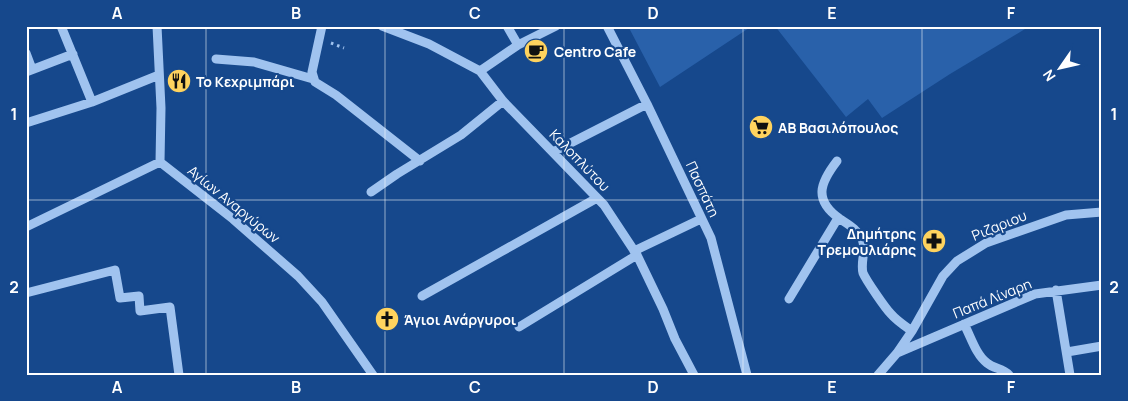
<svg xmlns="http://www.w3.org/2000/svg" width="1128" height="401" font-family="Manrope,sans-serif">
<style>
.green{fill:#2961aa}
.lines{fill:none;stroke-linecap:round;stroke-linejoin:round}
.path{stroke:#a0c3ef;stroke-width:3;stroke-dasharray:2.5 4;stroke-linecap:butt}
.minor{stroke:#a0c3ef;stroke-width:9}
.grid{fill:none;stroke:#fff;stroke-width:1;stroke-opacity:0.55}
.labels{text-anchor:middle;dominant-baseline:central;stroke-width:4.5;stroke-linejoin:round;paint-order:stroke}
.poi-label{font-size:14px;font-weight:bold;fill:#fff;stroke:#16488c;text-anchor:start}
.street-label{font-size:14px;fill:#fff;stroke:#16488c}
.neatline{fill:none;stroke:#fff;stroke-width:2}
.grid-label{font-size:16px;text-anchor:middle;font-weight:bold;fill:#fff}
</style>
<rect width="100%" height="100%" fill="#16488c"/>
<path class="green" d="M 628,26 L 752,26 L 660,87 Z
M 775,26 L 1030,26 L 950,74 L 882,118 L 868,99 L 846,117 Z"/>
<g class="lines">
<path class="path" d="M 331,43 L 344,48"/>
<path class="minor" d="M 61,26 L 92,102
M 157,26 L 161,108 L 160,162 L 233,219 L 298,276 L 322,302 L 373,375
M 322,26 L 312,72 L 315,82 L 336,95 L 420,161
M 382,26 L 429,44 L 480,71 L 503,101 L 604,205 L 637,255 L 663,309 L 675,339 L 694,375
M 507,26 L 518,45
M 607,26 L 647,104 L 711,238 L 747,375
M 26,53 L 32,69
M 216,59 L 254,62 L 313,79
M 480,71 L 518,45 L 556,26
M 26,72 L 73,54
M 26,123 L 92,102 L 159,75
M 553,152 L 647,104
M 837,161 C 820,183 813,200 840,219 C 849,225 857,229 862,239 C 867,250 860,261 863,273 C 866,280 885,308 891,314 C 897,321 905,326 912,331
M 371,192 L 397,174 L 461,135 L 503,101
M 26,227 L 160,162
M 634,251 L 701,219
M 1056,290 L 1070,375
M 26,293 L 115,270 L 120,298 L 139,296 L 140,311 L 170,307 L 179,375
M 422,296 L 597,198
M 789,299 L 838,218
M 964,324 C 971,337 976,355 987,363 C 994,369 1003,368 1009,375
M 519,327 L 637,255
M 1067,352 L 1102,346
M 897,353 L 1035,294 L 1102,285
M 878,375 L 897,353 L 912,331 L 943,276 L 957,261 L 986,243 L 1066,215 L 1102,212"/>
</g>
<path class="grid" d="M 206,26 L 206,375M 385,26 L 385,375M 564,26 L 564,375M 743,26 L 743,375M 922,26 L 922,375M 26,200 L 1102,200"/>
<defs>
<g id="cafe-disc" transform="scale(1.25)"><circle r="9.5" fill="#ffd35e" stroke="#16488c"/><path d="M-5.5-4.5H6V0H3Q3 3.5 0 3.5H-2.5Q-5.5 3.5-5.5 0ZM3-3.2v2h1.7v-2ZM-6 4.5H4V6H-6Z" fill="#111"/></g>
<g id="restaurant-disc" transform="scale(1.25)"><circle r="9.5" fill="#ffd35e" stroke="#16488c"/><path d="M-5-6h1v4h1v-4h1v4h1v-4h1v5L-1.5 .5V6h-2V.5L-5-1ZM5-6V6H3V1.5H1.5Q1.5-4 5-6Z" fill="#111"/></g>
<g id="supermarket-disc" transform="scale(1.25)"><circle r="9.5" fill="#ffd35e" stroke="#16488c"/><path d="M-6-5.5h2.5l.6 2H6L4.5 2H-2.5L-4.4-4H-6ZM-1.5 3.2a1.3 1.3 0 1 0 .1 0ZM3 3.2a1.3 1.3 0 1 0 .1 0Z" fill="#111"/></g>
<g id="pharmacy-disc" transform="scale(1.25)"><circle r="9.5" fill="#ffd35e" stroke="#16488c"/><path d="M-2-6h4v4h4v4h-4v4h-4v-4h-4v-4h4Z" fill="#111"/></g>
<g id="church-disc" transform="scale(1.25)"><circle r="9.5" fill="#ffd35e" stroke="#16488c"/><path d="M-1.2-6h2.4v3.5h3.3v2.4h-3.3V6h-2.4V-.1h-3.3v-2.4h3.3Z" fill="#111"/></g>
</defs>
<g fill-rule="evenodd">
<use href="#cafe-disc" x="536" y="51"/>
<use href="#restaurant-disc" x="179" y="81"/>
<use href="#supermarket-disc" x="761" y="127"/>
<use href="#pharmacy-disc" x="934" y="241"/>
<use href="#church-disc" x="387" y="319"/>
</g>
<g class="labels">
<g class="poi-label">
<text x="554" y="51">Centro Cafe</text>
<text x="196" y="81">Το Κεχριμπάρι</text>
<text x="778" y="127">ΑΒ Βασιλόπουλος</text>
<text x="916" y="233" text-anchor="end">Δημήτρης<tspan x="916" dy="16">Τρεμουλιάρης</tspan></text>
<text x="404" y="319">Άγιοι Ανάργυροι</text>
</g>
<g class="street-label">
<text transform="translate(580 160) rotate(46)">Καλοπλύτου</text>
<text transform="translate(703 189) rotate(65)">Πασπάτη</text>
<text transform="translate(234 204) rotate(39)">Αγίων Αναργύρων</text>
<text transform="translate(999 225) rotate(-22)">Ριζαριου</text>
<text transform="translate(992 298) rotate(-22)">Παπά Λίναρη</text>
</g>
</g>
<rect width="1128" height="401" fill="none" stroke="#16488c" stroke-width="55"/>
<g transform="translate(1060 68) rotate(236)" stroke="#16488c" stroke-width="4" paint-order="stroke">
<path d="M0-4L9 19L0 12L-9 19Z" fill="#ffffff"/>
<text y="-8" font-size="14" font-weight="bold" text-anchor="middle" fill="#ffffff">N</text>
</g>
<rect x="28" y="28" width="1072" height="346" class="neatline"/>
<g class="grid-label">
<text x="117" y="19">A</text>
<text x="296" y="19">B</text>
<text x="475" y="19">C</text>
<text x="653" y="19">D</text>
<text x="832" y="19">E</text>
<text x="1011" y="19">F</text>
<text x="14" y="120">1</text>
<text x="1114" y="120">1</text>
<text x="14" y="293">2</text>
<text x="1114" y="293">2</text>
<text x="117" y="393">A</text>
<text x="296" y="393">B</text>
<text x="475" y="393">C</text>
<text x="653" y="393">D</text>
<text x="832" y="393">E</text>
<text x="1011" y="393">F</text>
</g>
</svg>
